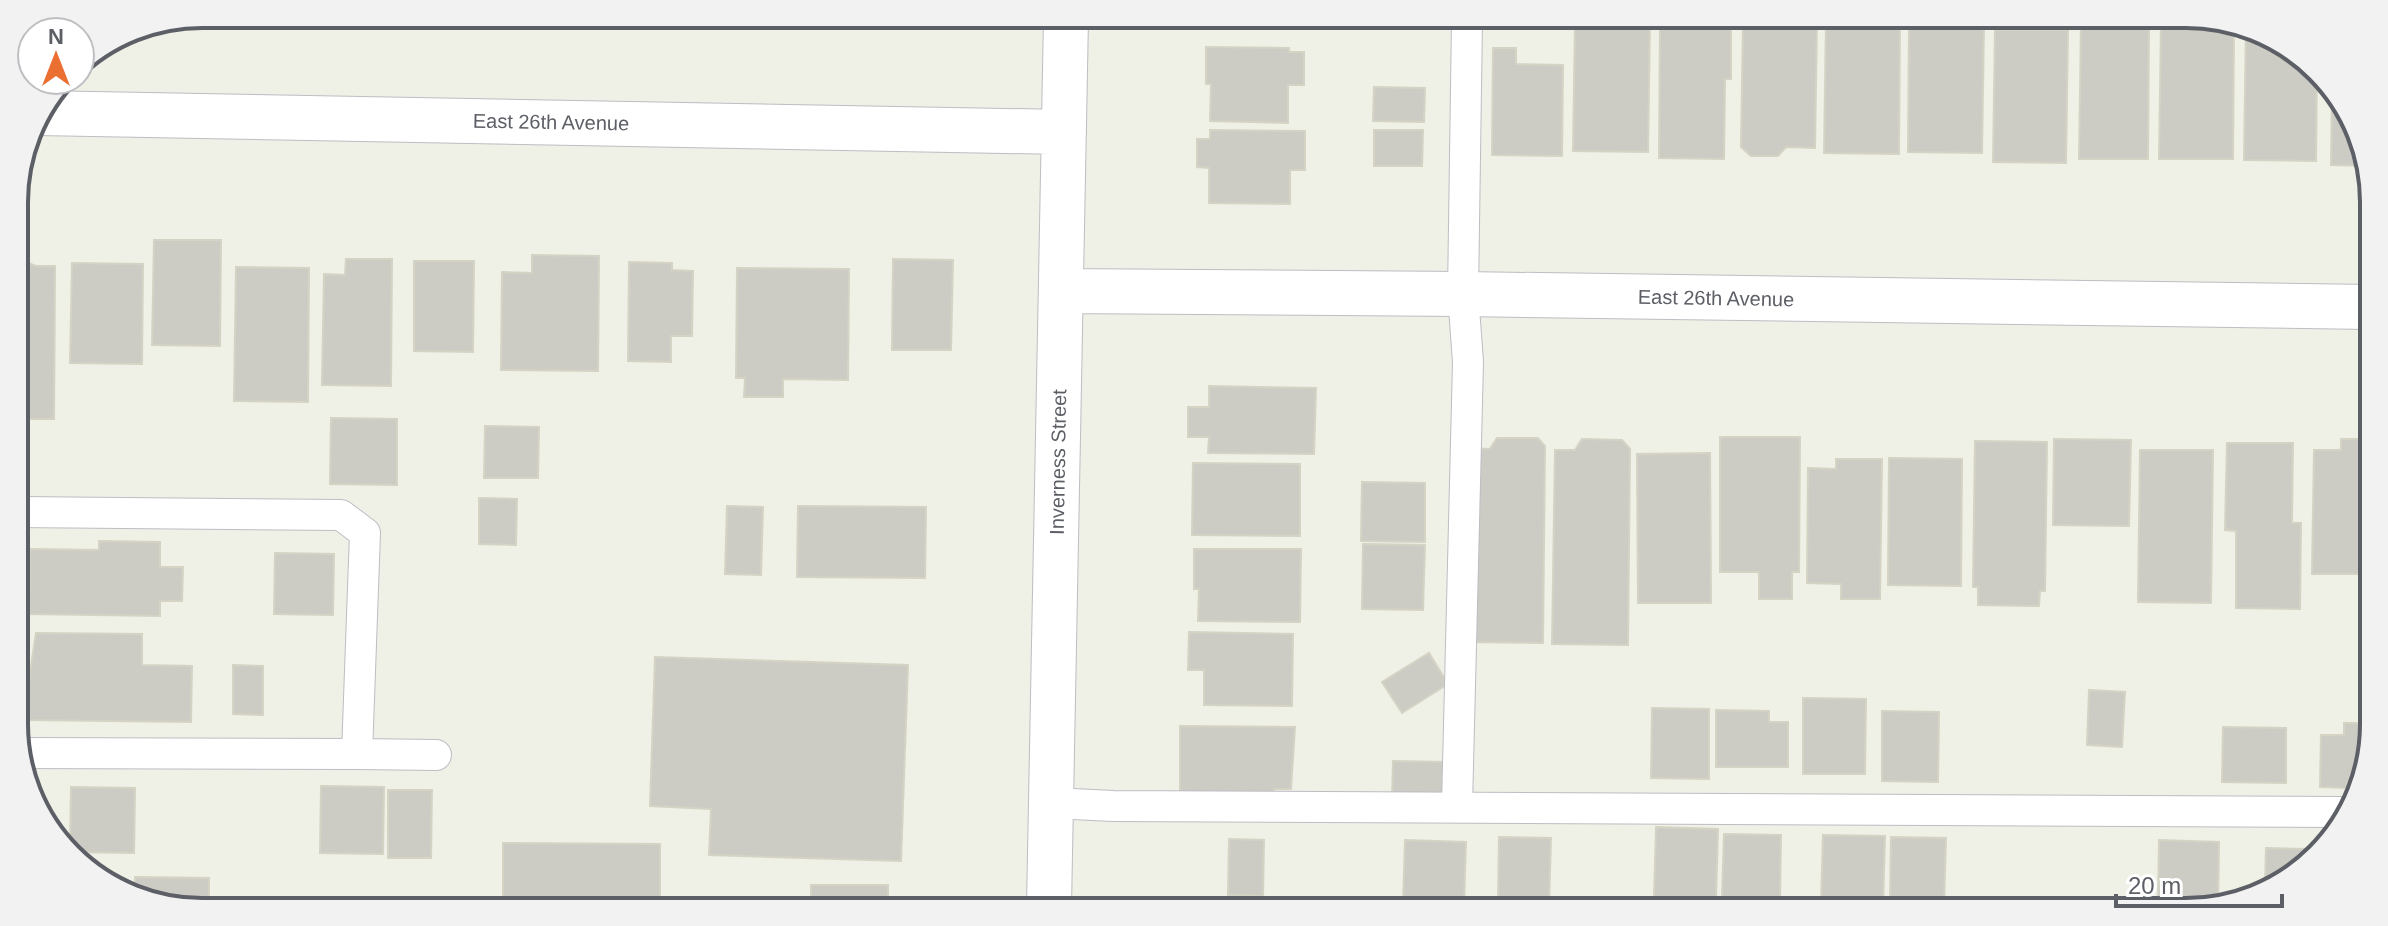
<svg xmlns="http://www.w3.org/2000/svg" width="2388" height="926" font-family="Arial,sans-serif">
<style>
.building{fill:#ccccc5;stroke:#d4d3c4;stroke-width:2}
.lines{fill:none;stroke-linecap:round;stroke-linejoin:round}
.service-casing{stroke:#bdbdc4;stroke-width:32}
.minor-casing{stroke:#bdbdc4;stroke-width:46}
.service{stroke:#fff;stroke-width:30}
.minor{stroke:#fff;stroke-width:44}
.labels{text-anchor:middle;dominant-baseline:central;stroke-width:6;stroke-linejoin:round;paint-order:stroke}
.street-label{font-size:20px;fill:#5d5f66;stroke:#fff}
.rim{fill:none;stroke:#5d5f66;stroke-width:4}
</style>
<rect width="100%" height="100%" fill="#eff0e6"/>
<path class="building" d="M 1192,19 L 1286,19 L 1286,25 L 1192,24 Z
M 1575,21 L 1650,21 L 1648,152 L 1573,151 Z
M 1660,21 L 1731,22 L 1731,79 L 1725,79 L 1724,159 L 1659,158 Z
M 1743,22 L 1817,22 L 1815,148 L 1786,147 L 1778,156 L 1751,156 L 1741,147 Z
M 1826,22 L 1900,22 L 1899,154 L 1824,153 Z
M 1909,22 L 1984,23 L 1982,153 L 1908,152 Z
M 2081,23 L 2149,24 L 2148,159 L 2079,159 Z
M 2161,24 L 2234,24 L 2233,159 L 2159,159 Z
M 2246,24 L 2317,71 L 2316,161 L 2244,160 Z
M 1995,30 L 2068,30 L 2066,163 L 1993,162 Z
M 1206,47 L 1289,48 L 1289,52 L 1304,52 L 1304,85 L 1288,85 L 1288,123 L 1210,121 L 1211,84 L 1206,84 Z
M 1493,48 L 1516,48 L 1516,64 L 1563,65 L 1562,156 L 1492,155 Z
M 1374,87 L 1425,88 L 1424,122 L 1373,121 Z
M 2332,88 L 2367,166 L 2331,165 Z
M 1210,130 L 1305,131 L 1305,170 L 1290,170 L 1290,204 L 1209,203 L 1209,168 L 1197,167 L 1197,139 L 1210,139 Z
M 1374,130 L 1423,130 L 1422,166 L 1374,166 Z
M 154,240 L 221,240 L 220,346 L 152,345 Z
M 532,255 L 599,256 L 598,371 L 501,370 L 502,272 L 532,273 Z
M 15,258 L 36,266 L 55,266 L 54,419 L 16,419 Z
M 346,259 L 392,259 L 391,386 L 322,385 L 324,274 L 345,275 Z
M 893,259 L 953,260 L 951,350 L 892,350 Z
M 414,261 L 474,261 L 473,352 L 414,351 Z
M 629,262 L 672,263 L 672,270 L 693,271 L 692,336 L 671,336 L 671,362 L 628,361 Z
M 72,263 L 143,264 L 142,364 L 70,363 Z
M 236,267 L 309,268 L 308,402 L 234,401 Z
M 737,268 L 849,269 L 848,380 L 783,379 L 783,397 L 744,397 L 745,378 L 736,378 Z
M 1209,386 L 1316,388 L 1314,454 L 1208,453 L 1209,437 L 1188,437 L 1188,407 L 1209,407 Z
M 331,418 L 397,419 L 397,485 L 330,484 Z
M 485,426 L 539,427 L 538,478 L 484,478 Z
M 1720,437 L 1800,437 L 1799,572 L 1792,572 L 1792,599 L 1759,599 L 1759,572 L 1720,572 Z
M 1497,438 L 1538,438 L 1545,446 L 1543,643 L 1467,642 L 1470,448 L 1490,449 Z
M 1582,439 L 1622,440 L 1630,449 L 1628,645 L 1552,644 L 1555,450 L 1575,450 Z
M 2054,439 L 2131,440 L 2129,526 L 2053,525 Z
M 2341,439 L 2369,439 L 2367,574 L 2312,574 L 2314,450 L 2341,450 Z
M 1975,441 L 2047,442 L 2045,591 L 2040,591 L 2039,606 L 1978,605 L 1978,587 L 1973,587 Z
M 2227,443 L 2293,443 L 2292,523 L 2301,523 L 2300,609 L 2236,608 L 2236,531 L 2225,530 Z
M 2140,450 L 2213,450 L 2211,603 L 2138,602 Z
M 1710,453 L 1711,603 L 1638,603 L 1637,454 Z
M 1889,458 L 1962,459 L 1961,586 L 1888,585 Z
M 1836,459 L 1882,459 L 1880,599 L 1841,599 L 1841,584 L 1807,583 L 1808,468 L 1836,469 Z
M 1193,463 L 1300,464 L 1300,536 L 1192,535 Z
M 1362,482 L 1425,483 L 1425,542 L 1361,541 Z
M 479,498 L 517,499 L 516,545 L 479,544 Z
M 727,506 L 763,507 L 761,575 L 725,574 Z
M 798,506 L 926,507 L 925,578 L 797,577 Z
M 99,541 L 160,542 L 160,567 L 183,567 L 182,601 L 160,601 L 160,616 L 29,614 L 30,549 L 99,550 Z
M 1363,544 L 1425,545 L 1423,610 L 1362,609 Z
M 1194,549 L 1301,549 L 1300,622 L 1198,621 L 1199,589 L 1194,589 Z
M 275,553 L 334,554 L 333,615 L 274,614 Z
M 1189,632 L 1293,634 L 1292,706 L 1204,705 L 1204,670 L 1188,670 Z
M 36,633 L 142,634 L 142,665 L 192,666 L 191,722 L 28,720 L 29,679 Z
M 1429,653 L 1448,684 L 1402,713 L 1382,682 Z
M 655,657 L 908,665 L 901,861 L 709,855 L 711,809 L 650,806 Z
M 233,665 L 263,666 L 263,715 L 233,714 Z
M 2089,690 L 2125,692 L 2122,747 L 2087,745 Z
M 1803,698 L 1866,699 L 1865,774 L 1803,774 Z
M 1652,708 L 1709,709 L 1709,779 L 1651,778 Z
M 1716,710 L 1769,711 L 1769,722 L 1788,722 L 1788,767 L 1716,767 Z
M 1882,711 L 1939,712 L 1938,782 L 1882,781 Z
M 2344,723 L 2365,723 L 2364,782 L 2347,782 L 2347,788 L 2320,787 L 2321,735 L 2344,735 Z
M 1180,726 L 1295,727 L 1291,789 L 1274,789 L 1274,798 L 1180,797 Z
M 2223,727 L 2286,728 L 2286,783 L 2222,782 Z
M 1393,761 L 1443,762 L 1443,799 L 1392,799 Z
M 321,786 L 384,787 L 383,854 L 320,853 Z
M 71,787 L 135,788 L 134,853 L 70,852 Z
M 388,790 L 432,790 L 431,858 L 388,858 Z
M 1656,827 L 1718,829 L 1716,898 L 1654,897 Z
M 1724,834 L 1781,835 L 1780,900 L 1722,898 Z
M 1823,835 L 1885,836 L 1883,905 L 1821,904 Z
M 1499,837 L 1551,838 L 1549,904 L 1498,903 Z
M 1891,837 L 1946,838 L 1944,905 L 1890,904 Z
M 1229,839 L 1264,840 L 1263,896 L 1228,895 Z
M 1405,840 L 1466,842 L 1464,905 L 1403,904 Z
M 2159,840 L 2219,842 L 2218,904 L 2158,905 Z
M 503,843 L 660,844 L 660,904 L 503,904 Z
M 2266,848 L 2305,849 L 2305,867 L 2300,873 L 2265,887 Z
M 135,877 L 209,878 L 209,902 L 141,902 L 135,898 Z
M 811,885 L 888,885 L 888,905 L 811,905 Z"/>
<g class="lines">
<g class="service-casing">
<path id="service" d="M 16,512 L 341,515 L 365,533 L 357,754 L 17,753
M 357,754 L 436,755
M 1053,803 L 1113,806 L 2344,812
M 1457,806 L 1468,362 L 1463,294 L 1467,20"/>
</g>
<g class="minor-casing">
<path id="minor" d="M 38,113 L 1064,132
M 1061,291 L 1463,294 L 2371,307
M 1049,906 L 1066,18"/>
</g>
<use href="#service" class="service"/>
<use href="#minor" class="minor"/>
</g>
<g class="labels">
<g class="street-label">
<text transform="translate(551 122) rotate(1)">East 26th Avenue</text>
<text transform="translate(1716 298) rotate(1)">East 26th Avenue</text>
<text transform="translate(1058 462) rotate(-89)">Inverness Street</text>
</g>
</g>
<path d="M0 0H2388V926H0ZM202 28H2186A174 174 0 0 1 2360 202V724A174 174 0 0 1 2186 898H202A174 174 0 0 1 28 724V202A174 174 0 0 1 202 28Z" fill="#f2f2f3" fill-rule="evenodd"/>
<path class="rim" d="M202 28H2186A174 174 0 0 1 2360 202V724A174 174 0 0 1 2186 898H202A174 174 0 0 1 28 724V202A174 174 0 0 1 202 28Z"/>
<g transform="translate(56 56)"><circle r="38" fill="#ffffff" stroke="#bebfc2" stroke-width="2"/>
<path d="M0-6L14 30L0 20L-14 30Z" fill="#ea6f31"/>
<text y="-12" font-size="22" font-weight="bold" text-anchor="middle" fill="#5d5f66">N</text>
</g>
<path d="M2116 894v12h166v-12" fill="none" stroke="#5d5f66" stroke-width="4"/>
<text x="2128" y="894" font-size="24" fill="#5d5f66" stroke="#ffffff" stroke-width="6" paint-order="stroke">20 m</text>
</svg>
